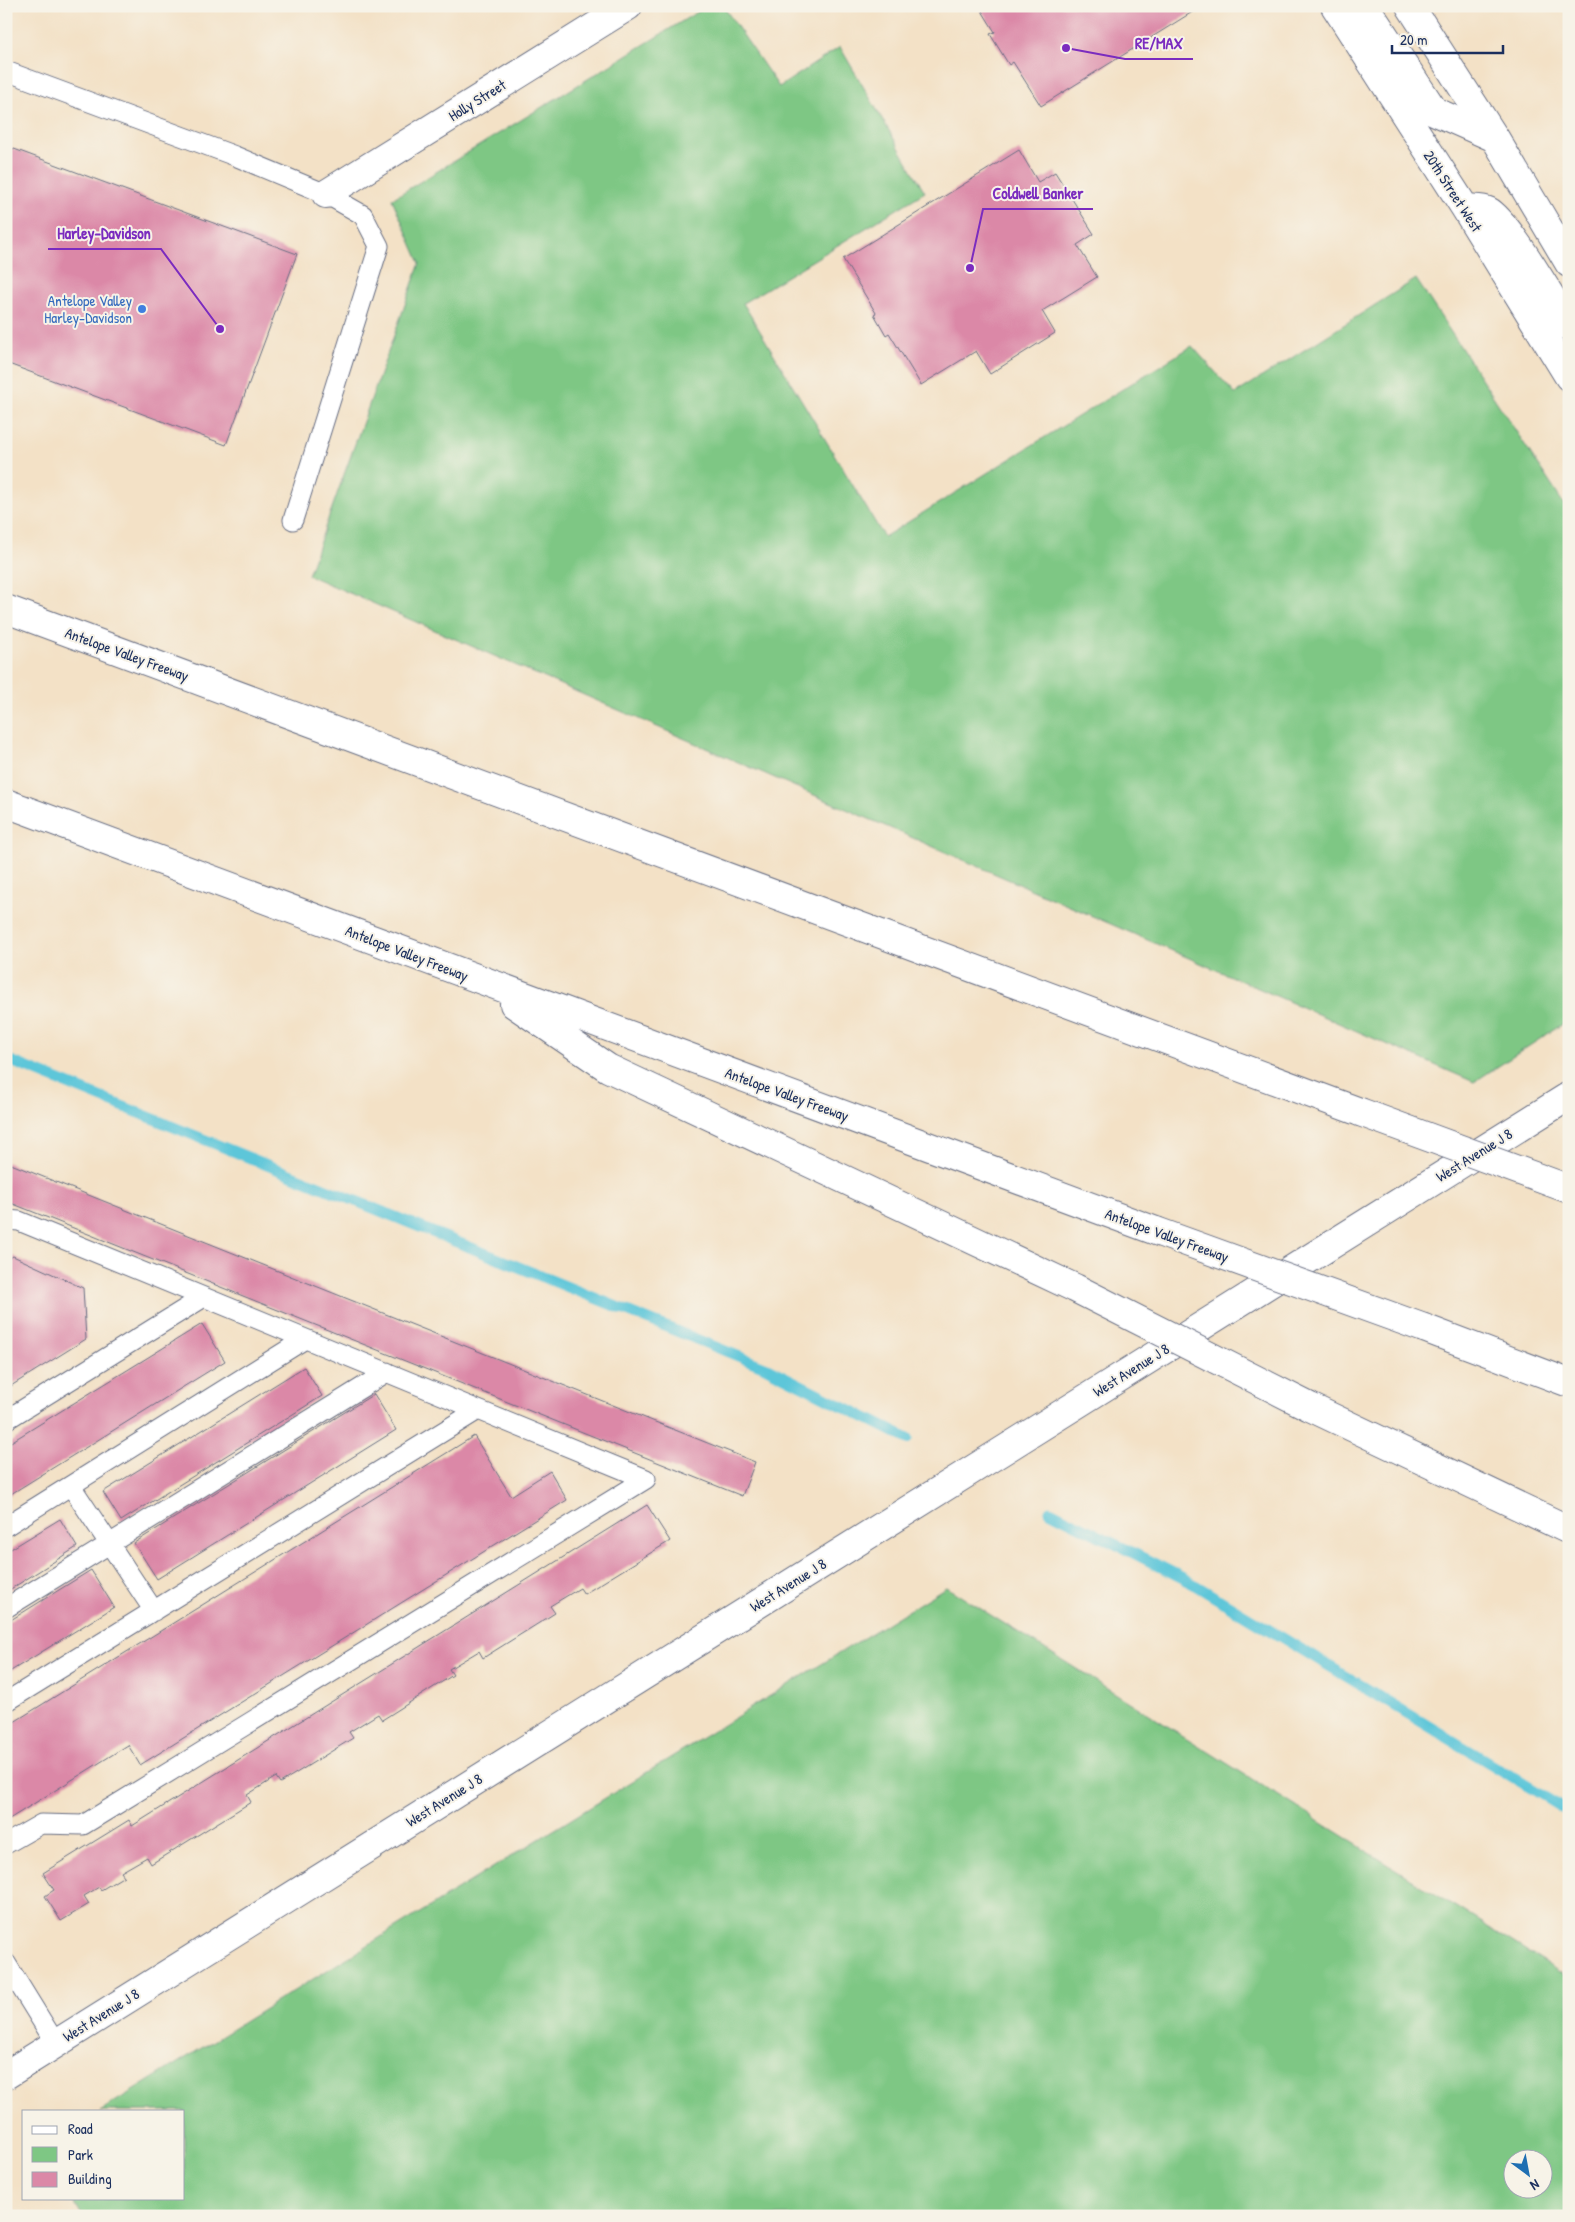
<svg xmlns="http://www.w3.org/2000/svg" width="1575" height="2222" font-family="'Patrick Hand',sans-serif">
<style>
.green{fill:#7ec784;stroke:#4c7b71;fill-rule:evenodd}
.lines{fill:none;stroke-linecap:round;stroke-linejoin:round}
.stream{stroke:#5dc6d9;stroke-width:11}
.building{fill:#db88a7}
.lane-casing{stroke:#676d82;stroke-width:21}
.street-casing{stroke:#676d82;stroke-width:30}
.secondary-casing{stroke:#676d82;stroke-width:30}
.highway-casing{stroke:#676d82;stroke-width:30}
.lane{stroke:#fff;stroke-width:19}
.street{stroke:#fff;stroke-width:28}
.secondary{stroke:#fff;stroke-width:28}
.highway{stroke:#fff;stroke-width:28}
.highway-bridge-casing{stroke:#676d82;stroke-width:30;stroke-linecap:butt}
.highway-bridge{stroke:#fff;stroke-width:28}
.shop-dot{fill:#3f7fe0;stroke:#f7f3e8;stroke-width:2}
.labels{text-anchor:middle;dominant-baseline:central;stroke-width:4;stroke-linejoin:round;paint-order:stroke}
.street-label{font-size:15px;fill:#1b2f5e;stroke:#f7f3e8}
.shop-label{font-size:15px;fill:#366cbe;stroke:#f7f3e8;text-anchor:end}
.leader{fill:none;stroke:#7b2cbf;stroke-width:2}
.callout-dot{fill:#7b2cbf;stroke:#f7f3e8;stroke-width:2}
.callout-label{font-size:16px;text-anchor:middle;font-weight:bold;fill:#7b2cbf;stroke:#f7f3e8;stroke-width:4;stroke-linejoin:round;paint-order:stroke}
</style>
<rect width="100%" height="100%" fill="#f7f3e8"/>
<filter id="ink" filterUnits="userSpaceOnUse"><feTurbulence type="fractalNoise" baseFrequency=".02" numOctaves="2"/><feDisplacementMap in="SourceGraphic" scale="10" xChannelSelector="R" yChannelSelector="G"/><feConvolveMatrix kernelMatrix="1 2 1 2 8 2 1 2 1" color-interpolation-filters="sRGB"/></filter>
<filter id="wash" filterUnits="userSpaceOnUse"><feTurbulence type="fractalNoise" baseFrequency=".0096" numOctaves="4" result="noise"/><feDisplacementMap in="SourceGraphic" scale="20" xChannelSelector="R" yChannelSelector="G"/><feGaussianBlur stdDeviation="1.12" result="paint"/><feColorMatrix in="noise" values="0 0 0 0 0 0 0 0 0 0 0 0 0 0 0 0 0 1.4 0 .05"/><feComposite in="paint" operator="in"/></filter>
<g filter="url(#wash)">
<rect width="100%" height="100%" fill="#f3e1c6"/>
<path class="green" d="M 707,6 L 723,6 L 779,87 L 840,47 L 925,192 L 743,303 L 884,537 L 1192,346 L 1235,394 L 1416,279 L 1569,512 L 1569,1020 L 1474,1082 L 308,575 L 420,263 L 392,199 Z
M 946,1587 L 1569,1978 L 1569,2216 L 82,2216 L 71,2198 L 184,2198 L 184,2111 L 100,2111 ZM 1512,2160 L 1542,2160 L 1542,2190 L 1512,2190 Z"/>
<g class="lines">
<path class="stream" d="M 6,1059 L 765,1367 L 908,1439
M 1050,1511 L 1185,1579 L 1569,1811"/>
</g>
<g id="blocks">
<path class="building" d="M 979,6 L 1202,6 L 1041,106 L 1013,62 L 1009,65 L 990,34 L 995,32 Z
M 6,146 L 297,254 L 226,445 L 6,363 Z
M 1019,150 L 1038,182 L 1055,172 L 1094,234 L 1077,245 L 1097,277 L 1042,311 L 1055,333 L 990,374 L 976,351 L 921,385 L 889,333 L 886,335 L 874,314 L 876,313 L 843,259 Z
M 6,1162 L 755,1462 L 742,1496 L 6,1201 Z
M 13,1256 L 83,1288 L 86,1339 L 6,1389 L 6,1260 Z
M 202,1324 L 225,1361 L 6,1497 L 6,1445 Z
M 304,1367 L 322,1396 L 121,1521 L 103,1492 Z
M 374,1394 L 396,1430 L 157,1579 L 134,1543 Z
M 474,1436 L 511,1496 L 550,1471 L 567,1500 L 140,1765 L 128,1745 L 6,1821 L 6,1727 Z
M 647,1505 L 670,1541 L 584,1594 L 580,1588 L 550,1606 L 555,1613 L 483,1658 L 479,1651 L 449,1669 L 453,1675 L 382,1720 L 378,1714 L 349,1732 L 353,1738 L 280,1783 L 276,1777 L 247,1795 L 251,1802 L 151,1864 L 147,1857 L 121,1872 L 124,1876 L 101,1890 L 99,1887 L 84,1896 L 89,1904 L 61,1921 L 45,1896 L 54,1890 L 43,1873 L 129,1820 L 132,1826 Z
M 60,1519 L 77,1547 L 6,1592 L 6,1552 Z
M 91,1570 L 114,1607 L 6,1674 L 6,1623 Z"/>
</g>
</g>
<g filter="url(#ink)">
<use href="#blocks" fill-opacity="0" stroke="#676d82" stroke-width="1"/>
<g class="lines">
<g class="lane-casing">
<path id="lane" d="M 6,71 L 235,156 L 326,194 L 363,215 L 379,246 L 293,520
M 6,1220 L 19,1221 L 646,1479 L 83,1825 L 41,1824 L 6,1844
M 6,1420 L 204,1297
M 71,1486 L 154,1611
M 6,1526 L 305,1339
M 6,1608 L 387,1372
M 6,1702 L 478,1410
M 6,1963 L 56,2044"/>
</g>
<g class="street-casing">
<path id="street" d="M 326,194 L 628,6"/>
</g>
<g class="secondary-casing">
<path id="secondary" d="M 1335,6 L 1465,208 L 1569,377
M 1365,6 L 1434,111 L 1495,138
M 1410,6 L 1495,138 L 1569,263
M 1465,208 C 1472,209 1482,208 1488,211 C 1507,220 1554,303 1569,326
M 6,2075 L 1569,1096"/>
</g>
<g class="highway-casing">
<path id="highway" d="M 6,609 L 1360,1112
M 6,803 L 1156,1231
M 514,1004 L 608,1068 L 1075,1288
M 1424,1328 L 1569,1383
M 1310,1407 L 1569,1530"/>
</g>
<use href="#lane" class="lane"/>
<use href="#street" class="street"/>
<use href="#secondary" class="secondary"/>
<use href="#highway" class="highway"/>
<g class="highway-bridge-casing">
<path id="highway-bridge" d="M 1360,1112 L 1569,1189
M 1156,1231 L 1424,1328
M 1075,1288 L 1310,1407"/>
</g>
<use href="#highway-bridge" class="highway-bridge"/>
</g>
</g>
<circle class="shop-dot" cx="142" cy="309" r="5"/>
<g class="labels">
<g class="street-label">
<text transform="translate(477 100) rotate(-32)">Holly Street</text>
<text transform="translate(1453 191) rotate(57)">20th Street West</text>
<text transform="translate(127 654) rotate(20)">Antelope Valley Freeway</text>
<text transform="translate(407 953) rotate(21)">Antelope Valley Freeway</text>
<text transform="translate(787 1094) rotate(20)">Antelope Valley Freeway</text>
<text transform="translate(1474 1155) rotate(-32)">West Avenue J 8</text>
<text transform="translate(1167 1235) rotate(20)">Antelope Valley Freeway</text>
<text transform="translate(1131 1370) rotate(-32)">West Avenue J 8</text>
<text transform="translate(788 1585) rotate(-32)">West Avenue J 8</text>
<text transform="translate(444 1800) rotate(-32)">West Avenue J 8</text>
<text transform="translate(101 2015) rotate(-32)">West Avenue J 8</text>
</g>
<g class="shop-label">
<text x="132" y="300">Antelope Valley<tspan x="132" dy="17">Harley-Davidson</tspan></text>
</g>
</g>
<path class="leader" d="M1066 48L1125 59H1193M970 268L983 209H1093M220 329L161 249H48"/>
<g class="callout-dot">
<circle cx="1066" cy="48" r="5"/>
<circle cx="970" cy="268" r="5"/>
<circle cx="220" cy="329" r="5"/>
</g>
<g class="callout-label">
<text x="1159" y="49">RE/MAX</text>
<text x="1038" y="199">Coldwell Banker</text>
<text x="104" y="239">Harley-Davidson</text>
</g>
<rect width="1575" height="2222" fill="none" stroke="#f7f3e8" stroke-width="25"/>
<rect x="22" y="2110" width="162" height="90" fill="#f7f3e8" stroke="#9fa5b1"/>
<rect x="32" y="2126" width="25" height="8" fill="#ffffff" stroke="#9fa5b1"/>
<text x="68" y="2134" font-size="15" fill="#1b2f5e">Road</text>
<rect x="32" y="2147" width="25" height="15" fill="#7ec784" stroke="#9fa5b1"/>
<text x="68" y="2160" font-size="15" fill="#1b2f5e">Park</text>
<rect x="32" y="2172" width="25" height="15" fill="#db88a7" stroke="#9fa5b1"/>
<text x="68" y="2184" font-size="15" fill="#1b2f5e">Building</text>
<g transform="translate(1528 2174) rotate(148)"><circle r="24" fill="#f7f3e8" stroke="#9fa5b1"/>
<path d="M0-4L9 19L0 12L-9 19Z" fill="#1f6fb2"/>
<text y="-8" font-size="14" font-weight="bold" text-anchor="middle" fill="#1b2f5e">N</text>
</g>
<path d="M1392 45v8h111v-8" fill="none" stroke="#1b2f5e" stroke-width="2.5"/>
<text x="1400" y="45" font-size="15" fill="#1b2f5e" stroke="#f7f3e8" stroke-width="4" paint-order="stroke">20 m</text>
</svg>
